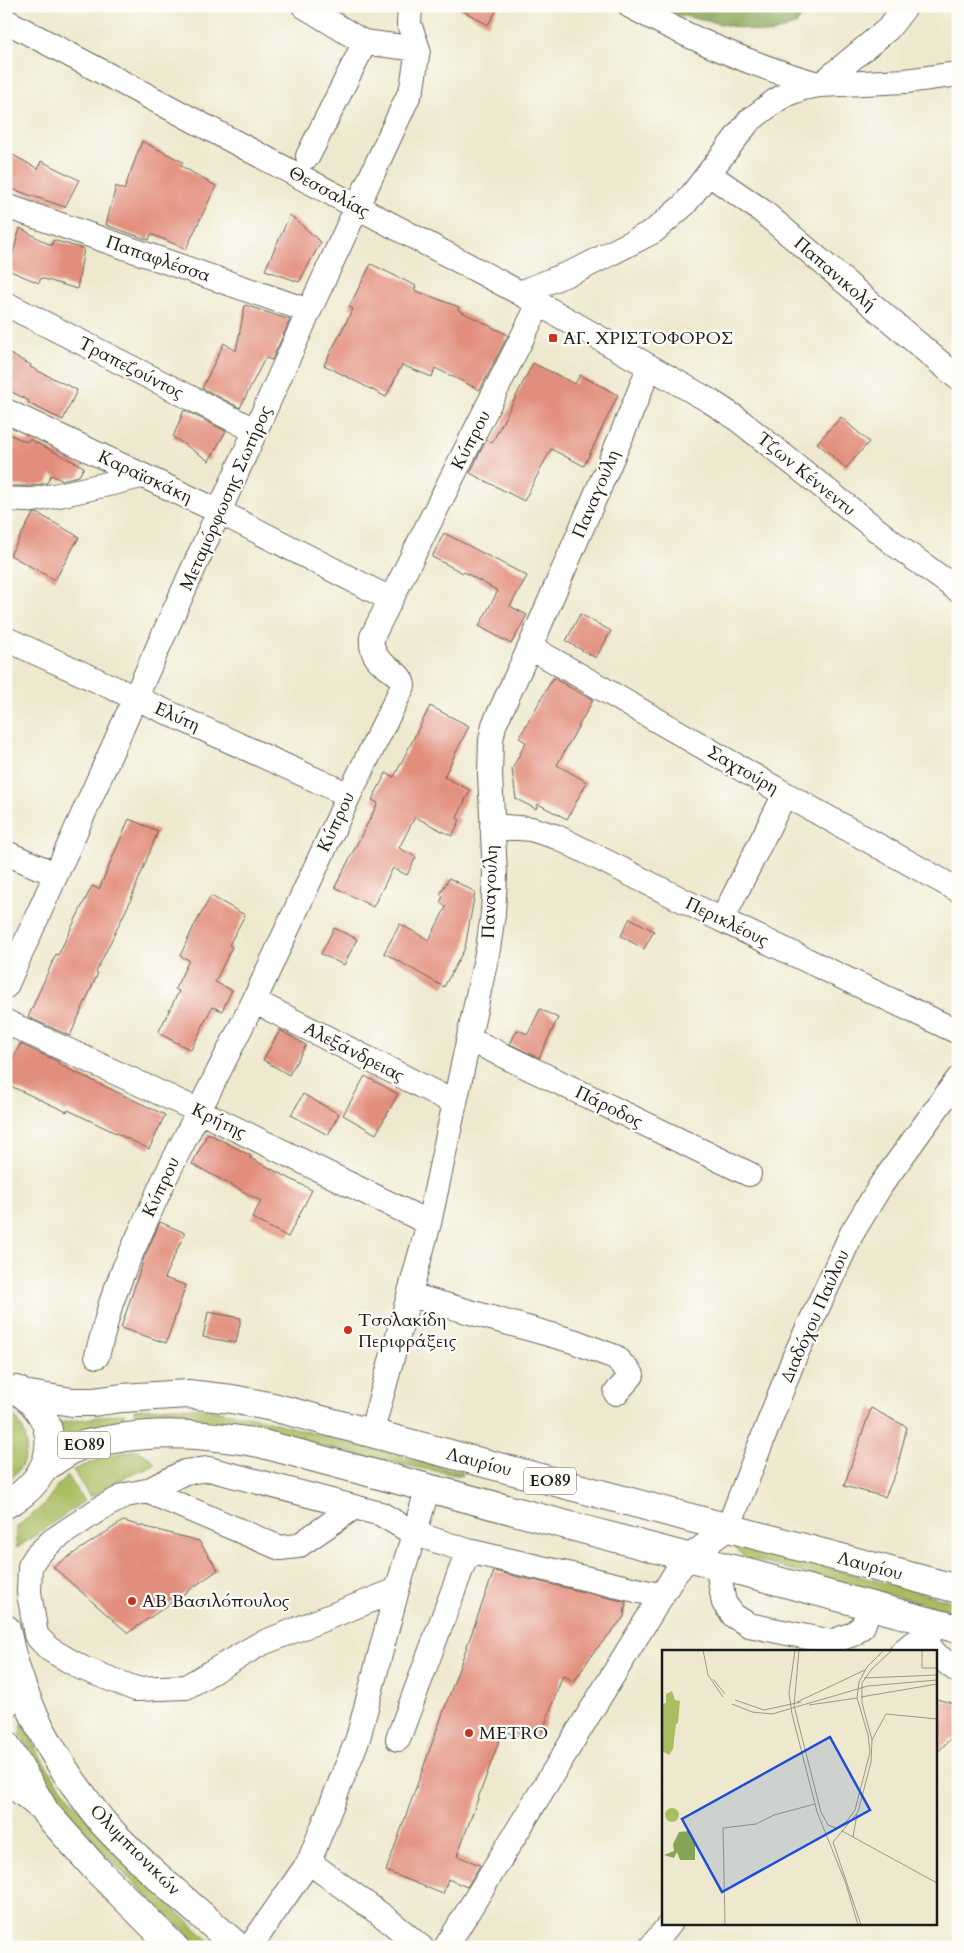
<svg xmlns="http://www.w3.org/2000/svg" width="964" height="1953" font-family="Cardo,serif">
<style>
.green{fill:#a9bd61;stroke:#626c3e}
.forest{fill:#86a457;stroke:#51603a}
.building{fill:#e28e7d}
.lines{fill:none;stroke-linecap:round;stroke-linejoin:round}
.minor-casing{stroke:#66645a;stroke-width:26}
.major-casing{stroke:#66645a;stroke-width:30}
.minor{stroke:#fff;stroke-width:24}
.major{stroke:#fff;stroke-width:28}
.poi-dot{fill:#c8321e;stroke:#fdfcf7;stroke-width:2}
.labels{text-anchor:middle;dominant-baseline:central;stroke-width:4.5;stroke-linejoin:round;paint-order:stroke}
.shield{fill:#fdfcf7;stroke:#605f5e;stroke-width:1}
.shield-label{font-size:16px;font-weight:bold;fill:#1c1c1c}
.street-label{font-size:18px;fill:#1c1c1c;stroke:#fdfcf7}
.poi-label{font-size:18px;fill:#1c1c1c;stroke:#fdfcf7;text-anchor:start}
.inset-road{fill:none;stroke:#9a9787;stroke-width:1}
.view{fill:#1d4ed8;fill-opacity:0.15;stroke:#1d4ed8;stroke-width:2.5}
.inset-edge{fill:none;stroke:#1c1c1c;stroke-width:2.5}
</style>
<rect width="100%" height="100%" fill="#fdfcf7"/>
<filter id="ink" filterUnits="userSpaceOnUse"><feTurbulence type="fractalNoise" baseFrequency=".02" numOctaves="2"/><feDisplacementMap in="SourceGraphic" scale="10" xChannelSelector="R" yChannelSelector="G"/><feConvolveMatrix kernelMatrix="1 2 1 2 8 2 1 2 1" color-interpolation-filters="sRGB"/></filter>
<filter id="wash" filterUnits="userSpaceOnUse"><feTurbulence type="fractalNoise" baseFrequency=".0096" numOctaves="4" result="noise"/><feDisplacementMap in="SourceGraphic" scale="20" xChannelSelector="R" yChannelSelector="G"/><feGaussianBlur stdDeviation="1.12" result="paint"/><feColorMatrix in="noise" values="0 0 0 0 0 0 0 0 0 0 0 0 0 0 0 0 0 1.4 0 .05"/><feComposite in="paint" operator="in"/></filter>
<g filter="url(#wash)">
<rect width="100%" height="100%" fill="#eee9ce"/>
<path class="green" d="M 174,1407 L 202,1408 L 253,1417 L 463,1473 L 462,1476 L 383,1461 L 223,1422 L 174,1418 L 135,1422 L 134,1410 Z
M 6,1408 C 31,1428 35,1462 6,1482 Z
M 124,1413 L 124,1424 L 62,1439 L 59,1423 Z
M 137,1450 L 150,1458 L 154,1463 L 153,1466 L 121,1479 L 90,1497 L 73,1470 L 110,1455 Z
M 68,1476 L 84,1501 L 17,1548 L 15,1533 L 18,1526 L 44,1505 L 59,1484 Z
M 729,1541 L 958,1603 L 958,1612 L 745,1558 Z
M 23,1722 L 42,1760 L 58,1783 L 121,1858 L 215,1947 L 201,1947 C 155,1903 107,1861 67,1811 C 48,1788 35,1760 20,1733 Z"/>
<path class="forest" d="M 653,6 L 806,6 L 797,24 L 770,34 L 663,12 Z"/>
<g id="blocks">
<path class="building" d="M 455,6 L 499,6 L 488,25 Z
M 142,141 L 183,162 L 181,166 L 216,186 L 186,249 L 151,234 L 149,240 L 106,225 L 116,186 L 124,190 Z
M 6,151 L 38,169 L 41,161 L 79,180 L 65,207 L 6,187 Z
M 290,215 L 321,242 L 299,282 L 265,270 Z
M 20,228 L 52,246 L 53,240 L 84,249 L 77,289 L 41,278 L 39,283 L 8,270 Z
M 371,264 L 416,286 L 414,290 L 459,307 L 458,310 L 508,335 L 480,390 L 435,368 L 432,377 L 402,365 L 386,397 L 324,365 L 353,309 L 349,307 Z
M 245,305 L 290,320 L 272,360 L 265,358 L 240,408 L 202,388 L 224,343 L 236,351 Z
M 6,352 L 31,365 L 30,367 L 77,390 L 63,420 L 28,403 L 29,401 L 6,389 Z
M 533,363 L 575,384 L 580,375 L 618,395 L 584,466 L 551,449 L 524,501 L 470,473 L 486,440 L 492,443 Z
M 184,410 L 226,431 L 209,461 L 173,437 Z
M 841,417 L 869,442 L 846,468 L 817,443 Z
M 6,433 L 27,442 L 29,439 L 84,467 L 79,476 L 61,480 L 51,475 L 47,483 L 31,486 L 6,486 Z
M 37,513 L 79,537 L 55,580 L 10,555 L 33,514 Z
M 444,533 L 527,576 L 510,606 L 527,615 L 511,644 L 479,626 L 498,591 L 464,572 L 463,573 L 432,557 Z
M 580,614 L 611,631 L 596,658 L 566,641 Z
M 553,678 L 593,700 L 557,765 L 587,782 L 567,819 L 538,804 L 536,809 L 516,799 L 512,769 L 526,742 L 519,738 Z
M 430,706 L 469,726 L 444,777 L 470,790 L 457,818 L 460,820 L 452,836 L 415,817 L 399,848 L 416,857 L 407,875 L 393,868 L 373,907 L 335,887 L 378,803 L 372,800 L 386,773 L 394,777 Z
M 129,819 L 158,831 L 129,904 L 96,972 L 98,973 L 70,1036 L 28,1017 L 56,954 L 58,955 L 92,886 L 99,889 Z
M 449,878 L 475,892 L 465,948 L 444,987 L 384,953 L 400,924 L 429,940 L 446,907 L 440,903 L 443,896 L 440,894 Z
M 211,896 L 245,915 L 229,945 L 232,947 L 215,982 L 232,990 L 222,1011 L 212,1007 L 191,1050 L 158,1033 L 179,991 L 175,989 L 189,960 L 180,956 L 193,928 Z
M 630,918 L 654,931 L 644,949 L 621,936 Z
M 334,928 L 357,939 L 344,965 L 321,954 Z
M 540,1009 L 558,1018 L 539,1058 L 510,1044 L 517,1030 L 528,1034 Z
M 280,1030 L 306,1045 L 289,1075 L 263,1060 Z
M 20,1044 L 59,1062 L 58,1064 L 165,1115 L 149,1149 L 68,1110 L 67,1112 L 6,1084 L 6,1073 Z
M 365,1076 L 398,1094 L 376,1134 L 343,1115 Z
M 303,1094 L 339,1114 L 328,1135 L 291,1115 Z
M 208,1133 L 251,1156 L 250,1158 L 312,1190 L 288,1237 L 252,1218 L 261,1201 L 192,1164 Z
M 160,1222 L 185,1233 L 164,1278 L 186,1285 L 166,1343 L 121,1328 L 144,1258 Z
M 208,1312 L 241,1318 L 236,1343 L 203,1337 Z
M 871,1408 L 907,1427 L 896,1472 L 885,1497 L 844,1486 Z
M 123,1521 L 199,1541 L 218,1570 L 128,1633 L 53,1567 Z
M 494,1571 L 626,1602 L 624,1617 L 593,1653 L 574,1682 L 563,1675 L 541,1735 L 525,1730 L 523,1739 L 503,1730 L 457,1856 L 480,1865 L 467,1887 L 448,1879 L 443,1894 L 386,1871 Z
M 935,1699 L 958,1704 L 958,1740 L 951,1738 L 935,1755 Z"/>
</g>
</g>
<g filter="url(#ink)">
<use href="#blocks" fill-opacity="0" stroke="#66645a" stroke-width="1"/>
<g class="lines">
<g class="minor-casing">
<path id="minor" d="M 304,6 L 363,42 L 418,49
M 630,6 C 690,38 753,66 818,84
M 6,21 L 520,293 L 710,401 L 736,418 L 897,546 L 958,590
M 820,85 L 888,29 L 906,6
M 308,156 L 365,42
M 709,174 L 762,211 L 958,378
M 6,206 L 309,311
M 520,293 L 580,269 L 654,231 L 684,205 L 749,121 L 775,101 L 787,94 L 803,88 L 820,85 L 906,81 L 958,74
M 6,304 L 256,431
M 6,411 L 220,512 L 390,599
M 6,500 C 15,498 24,501 33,500 C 70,493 105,485 141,476
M 6,639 L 349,795
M 530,647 L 785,794 L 958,890
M 492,826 L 531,829 L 557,837 L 722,920 L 958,1032
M 6,853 L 55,874
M 722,920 L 785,794
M 6,986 L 309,311 L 412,88 L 418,49 L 409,24 L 410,6
M 254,1001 L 455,1103
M 6,1022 L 199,1111 L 429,1223
M 469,1039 L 749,1174
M 410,1295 L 573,1341 L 615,1357 L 632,1375 L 616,1393
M 97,1356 L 111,1303 L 124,1269 L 164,1180 L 254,1001 L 349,795 L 403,686 C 402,667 369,669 372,637 L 539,304
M 371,1434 L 429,1223 L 488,949 L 493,914 L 495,875 L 490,774 L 491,740 L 494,725 L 530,647 L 621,437 L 649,368
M 147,1491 L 280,1548 L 298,1546 L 353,1508
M 717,1564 L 724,1603 L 734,1616 L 749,1625 L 831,1642 L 853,1634 L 863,1626 L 870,1605
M 397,1590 L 260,1644 L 186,1687 L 136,1689 L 82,1668 L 49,1649 L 36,1635 L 29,1592 L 30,1566 L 37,1555 L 53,1540 L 101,1508 L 126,1495 L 147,1491 L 185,1472 L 209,1469 L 381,1514 L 413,1533 L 468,1551 L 662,1596
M 933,1622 L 927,1644 L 934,1652
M 902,1652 L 913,1643 L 927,1644
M 935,1654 L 958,1671
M 6,1706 L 21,1685
M 398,1739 L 468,1551
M 6,1781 L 42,1810
M 309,1862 L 387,1919 L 421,1947
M 250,1947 L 309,1862 L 358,1738 L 397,1590 L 428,1488
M 446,1947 L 675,1574 L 689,1557 L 728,1528 L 794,1358 L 852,1233 L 881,1185 L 958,1079
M 651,1947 L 670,1924"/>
</g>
<g class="major-casing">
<path id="major" d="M 23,1394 L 72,1402 L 93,1402 L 122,1398 L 188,1394 L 232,1399 L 273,1407 L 958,1589
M 44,1468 C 56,1460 67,1451 80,1446 C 91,1442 103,1441 114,1439 C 163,1430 210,1435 259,1443 L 958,1629
M 6,1504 C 56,1479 67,1422 17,1390
M 6,1629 C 17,1687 41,1736 74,1784 C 84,1797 93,1811 104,1824 C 145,1868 193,1907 238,1947
M 6,1745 L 46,1813 L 96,1869 L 174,1947"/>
</g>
<use href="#minor" class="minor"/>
<use href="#major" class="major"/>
</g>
</g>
<g class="poi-dot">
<rect x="548" y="333" width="10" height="10" rx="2.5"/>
<circle cx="348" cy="1330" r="5"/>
<circle cx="132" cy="1601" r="5"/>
<circle cx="469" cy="1733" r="5"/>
</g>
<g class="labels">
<g class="shield">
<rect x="58" y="1431.5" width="52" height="27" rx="4"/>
<rect x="524" y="1467.5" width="52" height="27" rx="4"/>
</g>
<g class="shield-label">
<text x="84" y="1445">ΕΟ89</text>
<text x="550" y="1481">ΕΟ89</text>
</g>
<g class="street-label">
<text transform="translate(329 192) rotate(28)">Θεσσαλίας</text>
<text transform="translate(158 259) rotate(19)">Παπαφλέσσα</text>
<text transform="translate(835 274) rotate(41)">Παπανικολή</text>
<text transform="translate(131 368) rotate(27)">Τραπεζούντος</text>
<text transform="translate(471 440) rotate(-63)">Κύπρου</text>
<text transform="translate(806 474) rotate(39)">Τζων Κέννεντυ</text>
<text transform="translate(145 477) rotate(25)">Καραϊσκάκη</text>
<text transform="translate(596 494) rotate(-67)">Παναγούλη</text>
<text transform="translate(226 498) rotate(-66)">Μεταμόρφωσης Σωτήρος</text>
<text transform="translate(177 717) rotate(24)">Ελύτη</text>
<text transform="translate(743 770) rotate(30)">Σαχτούρη</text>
<text transform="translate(336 822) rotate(-65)">Κύπρου</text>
<text transform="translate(490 892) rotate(-88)">Παναγούλη</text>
<text transform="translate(727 922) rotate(26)">Περικλέους</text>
<text transform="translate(354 1052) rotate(27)">Αλεξάνδρειας</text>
<text transform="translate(609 1107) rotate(26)">Πάροδος</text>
<text transform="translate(219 1121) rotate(26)">Κρήτης</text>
<text transform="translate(161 1187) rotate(-65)">Κύπρου</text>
<text transform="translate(815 1316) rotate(-66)">Διαδόχου Παύλου</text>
<text transform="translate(479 1462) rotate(15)">Λαυρίου</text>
<text transform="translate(870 1566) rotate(15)">Λαυρίου</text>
<text transform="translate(135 1850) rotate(45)">Ολυμπιονικών</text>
</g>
<g class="poi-label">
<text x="563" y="338">ΑΓ. ΧΡΙΣΤΟΦΟΡΟΣ</text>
<text x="358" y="1320">Τσολακίδη<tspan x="358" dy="21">Περιφράξεις</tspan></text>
<text x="142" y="1601">ΑΒ Βασιλόπουλος</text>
<text x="479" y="1733">METRO</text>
</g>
</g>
<g transform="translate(662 1650)">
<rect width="275" height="275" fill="#eee9ce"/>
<path d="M 10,41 L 13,50 L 18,51 L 16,73 L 14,74 L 11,99 L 7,105 L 0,101 L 0,54 L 4,53 L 4,44 ZM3 165a7 7 0 1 1 14 0a7 7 0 1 1-14 0Z" fill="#a9bd61"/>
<path d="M 28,181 L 33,191 L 33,210 L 18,210 L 15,202 L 12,208 L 2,205 L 12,201 L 11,194 L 17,182 Z" fill="#86a457"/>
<path class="inset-road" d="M 41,0 L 46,25 L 61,47M 133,0 L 127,43 L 130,64 L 155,162 L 184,234 L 196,275M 137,0 L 132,56 L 159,162 L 166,175 L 174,178M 260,0 L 260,18 L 275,18M 202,28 L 275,25M 51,29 L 63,44M 199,47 L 275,34M 73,50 L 102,60 L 139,52M 135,52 L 203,20M 70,54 L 90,62 L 110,64 L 206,36 L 275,30M 147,55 L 195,48M 210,90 L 224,64 L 275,69M 174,178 L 185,171 L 193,160 L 208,102 L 206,85 L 195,48 L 197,32 L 205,17 L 222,0M 180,181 L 275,233M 191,187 L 195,164M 63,275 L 61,178 L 94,174 L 112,165 L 153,154M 199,275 L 171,192 L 196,162 L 209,112 L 210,90 L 200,53 L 200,33 L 209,20 L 230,0"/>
<path class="view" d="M 168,87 L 208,160 L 60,242 L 20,169 Z"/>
<rect width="275" height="275" class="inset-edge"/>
</g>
<rect width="964" height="1953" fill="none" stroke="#fdfcf7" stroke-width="25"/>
</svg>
